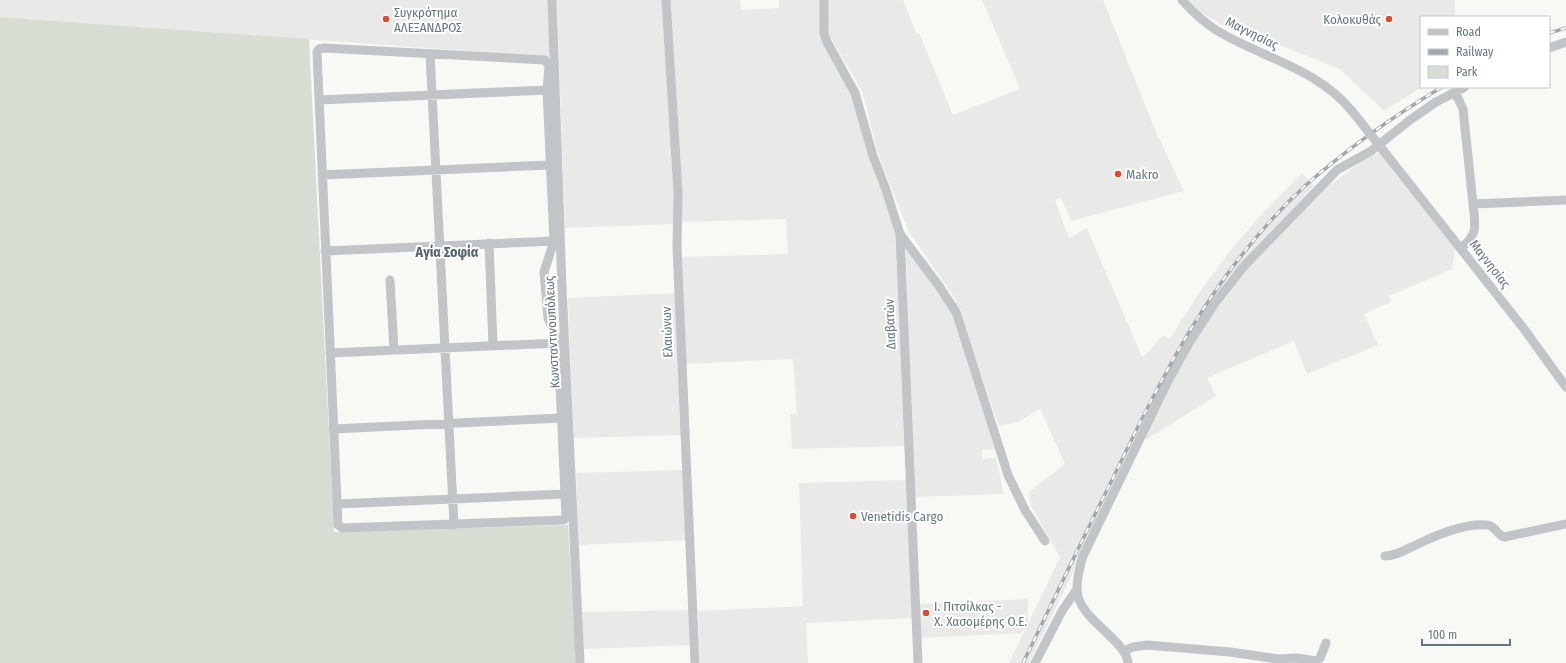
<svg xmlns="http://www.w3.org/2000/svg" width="1566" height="663" font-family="'Fira Sans Condensed',sans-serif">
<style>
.built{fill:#e9e9e8}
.green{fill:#d8ddd4}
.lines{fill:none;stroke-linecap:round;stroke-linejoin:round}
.minor{stroke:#c1c5c8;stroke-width:9}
.rail-casing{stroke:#a2a9ae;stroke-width:3.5}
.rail{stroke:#fff;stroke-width:2;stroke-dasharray:6;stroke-linecap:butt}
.minor-bridge{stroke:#c1c5c8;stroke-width:9}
.poi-dot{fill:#dd4a30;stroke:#fff;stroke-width:1.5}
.labels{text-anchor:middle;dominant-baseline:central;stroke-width:4;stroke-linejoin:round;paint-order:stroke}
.poi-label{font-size:13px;fill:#64757f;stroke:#fff;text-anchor:start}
.street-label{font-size:13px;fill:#64757f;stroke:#fff}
.neighbourhood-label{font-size:14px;font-weight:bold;fill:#55636a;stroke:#fff}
</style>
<rect width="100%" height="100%" fill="#f8f8f5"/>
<path class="built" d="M 0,0 L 548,0 L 550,57 L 0,17 Z
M 557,0 L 664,0 L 675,224 L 565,228 Z
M 669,0 L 740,0 L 741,10 L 779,8 L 779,0 L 822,0 L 822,32 L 850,83 L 897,232 L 906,446 L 792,449 L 790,414 L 797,414 L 793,359 L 686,364 L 680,257 L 788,254 L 786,219 L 681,222 Z
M 829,0 L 903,0 L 916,33 L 919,33 L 953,115 L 1020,89 L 982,0 L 1103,0 L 1156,132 L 1184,191 L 1071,221 L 1061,198 L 1055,200 L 1069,238 L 1087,228 L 1141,355 L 1144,357 L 1163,335 L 1170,339 L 1199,293 L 1229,252 L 1259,217 L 1302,173 L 1314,186 L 1243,263 L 1167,379 L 1029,663 L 1009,663 L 1060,557 L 1031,506 L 1029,492 L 1065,464 L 1040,409 L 1018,422 L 999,426 L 954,297 L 909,232 L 879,157 L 862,91 L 829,35 L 828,23 Z
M 1189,0 L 1455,0 L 1455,17 L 1421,17 L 1422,87 L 1384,111 L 1340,69 L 1284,47 L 1227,28 L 1202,13 Z
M 1380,152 L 1456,245 L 1452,269 L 1389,296 L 1391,302 L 1364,314 L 1378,345 L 1307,374 L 1294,341 L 1207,378 L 1216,396 L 1147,439 L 1144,436 L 1183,359 L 1208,318 L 1248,266 L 1326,188 L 1365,159 Z
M 906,250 L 912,253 L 948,302 L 995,449 L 982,450 L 982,459 L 996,458 L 1004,494 L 914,497 Z
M 677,293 L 683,435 L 574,438 L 568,298 Z
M 685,470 L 688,540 L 579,545 L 576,473 Z
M 907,480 L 914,618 L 806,623 L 808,663 L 700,663 L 698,611 L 803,606 L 799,483 Z
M 1028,599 L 1028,622 L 1022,633 L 920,638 L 918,604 Z
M 690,610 L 692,645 L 584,649 L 582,612 Z"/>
<path class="green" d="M 0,17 L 309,39 L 334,532 L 568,525 L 576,663 L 0,663 Z"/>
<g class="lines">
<path class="minor" d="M 552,0 L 562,288 L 580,663
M 666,0 L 678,193 L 677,247 L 695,663
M 824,0 L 824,33 L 827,42 L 855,93 L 873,156 L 885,187 L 900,234 L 918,663
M 1182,0 C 1192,11 1203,22 1216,30 C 1262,58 1317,68 1352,111
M 324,48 L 545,60 L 549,66 L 547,90 L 554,241 L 544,272 L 548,318 L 558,343 L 566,516 L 564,520 L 342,528 L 338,525 L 317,52 L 319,49 Z
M 1549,48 L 1566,42
M 430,54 L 454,525
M 1453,93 L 1458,98 L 1463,109 L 1473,204
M 319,100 L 547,90
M 1390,159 L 1524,329 L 1566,387
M 322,175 L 550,165
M 900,234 L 939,286 L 956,312 L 1008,475 L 1025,510 L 1045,541
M 489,243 L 493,345
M 1461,248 C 1479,234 1475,225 1473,204 L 1566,200
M 325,251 L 554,241
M 390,280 L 394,350
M 330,353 L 558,343
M 333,429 L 562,418
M 337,504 L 565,494
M 1385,556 C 1397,556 1403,550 1414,546 C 1434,536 1464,523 1487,525 C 1495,525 1497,535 1504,537 L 1566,524
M 1124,651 L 1133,647 L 1147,645 L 1230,652 L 1278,659 L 1297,658 L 1316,661 L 1320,658 L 1326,643
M 1035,663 L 1062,611 L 1077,589
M 1128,663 C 1126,639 1077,619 1077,589 C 1077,578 1080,566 1083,556 L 1167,383 L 1189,343 L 1215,303 L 1245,265 L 1337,170 L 1371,151 L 1410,120 L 1436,102 L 1465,87"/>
<g class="rail-casing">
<path id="rail" d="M 1549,33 L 1566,28
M 1023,663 C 1053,601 1083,538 1114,476 C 1165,369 1217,267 1306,185 C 1348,148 1394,116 1442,87"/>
</g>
<use href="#rail" class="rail"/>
<path class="minor-bridge" d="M 1352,111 L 1390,159"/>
</g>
<g class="poi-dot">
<circle cx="386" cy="19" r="4"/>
<circle cx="1389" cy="19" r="4"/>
<circle cx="1118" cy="174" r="4"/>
<circle cx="853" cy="516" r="4"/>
<circle cx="926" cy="613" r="4"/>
</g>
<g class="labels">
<g class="poi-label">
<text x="394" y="12">Συγκρότημα<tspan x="394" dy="15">ΑΛΕΞΑΝΔΡΟΣ</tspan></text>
<text x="1381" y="19" text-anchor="end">Κολοκυθάς</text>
<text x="1126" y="174">Makro</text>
<text x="861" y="516">Venetidis Cargo</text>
<text x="934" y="606">Ι. Πιτσίλκας -<tspan x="934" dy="15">Χ. Χασομέρης Ο.Ε.</tspan></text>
</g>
<g class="street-label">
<text transform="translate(1252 33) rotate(26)">Μαγνησίας</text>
<text transform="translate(1490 264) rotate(52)">Μαγνησίας</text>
<text transform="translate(890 324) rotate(-92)">Διαβατών</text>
<text transform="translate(552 332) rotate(-93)">Κωνσταντινουπόλεως</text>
<text transform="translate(667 332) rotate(-92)">Ελαιώνων</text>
</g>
<g class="neighbourhood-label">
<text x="447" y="252">Αγία Σοφία</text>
</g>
</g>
<rect x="1420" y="16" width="130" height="72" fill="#ffffff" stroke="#c1c8cc"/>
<rect x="1428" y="29" width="20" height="6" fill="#c1c5c8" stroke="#c1c8cc"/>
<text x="1456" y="36" font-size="12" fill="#64757f">Road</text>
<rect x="1428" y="49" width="20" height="6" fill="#a2a9ae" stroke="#c1c8cc"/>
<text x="1456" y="56" font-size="12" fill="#64757f">Railway</text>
<rect x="1428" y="66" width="20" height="12" fill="#d8ddd4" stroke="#c1c8cc"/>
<text x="1456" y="76" font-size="12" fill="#64757f">Park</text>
<path d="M1422 639v6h88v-6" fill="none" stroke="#64757f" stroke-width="2"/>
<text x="1428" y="639" font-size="12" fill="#64757f" stroke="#ffffff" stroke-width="3" paint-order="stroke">100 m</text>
</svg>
